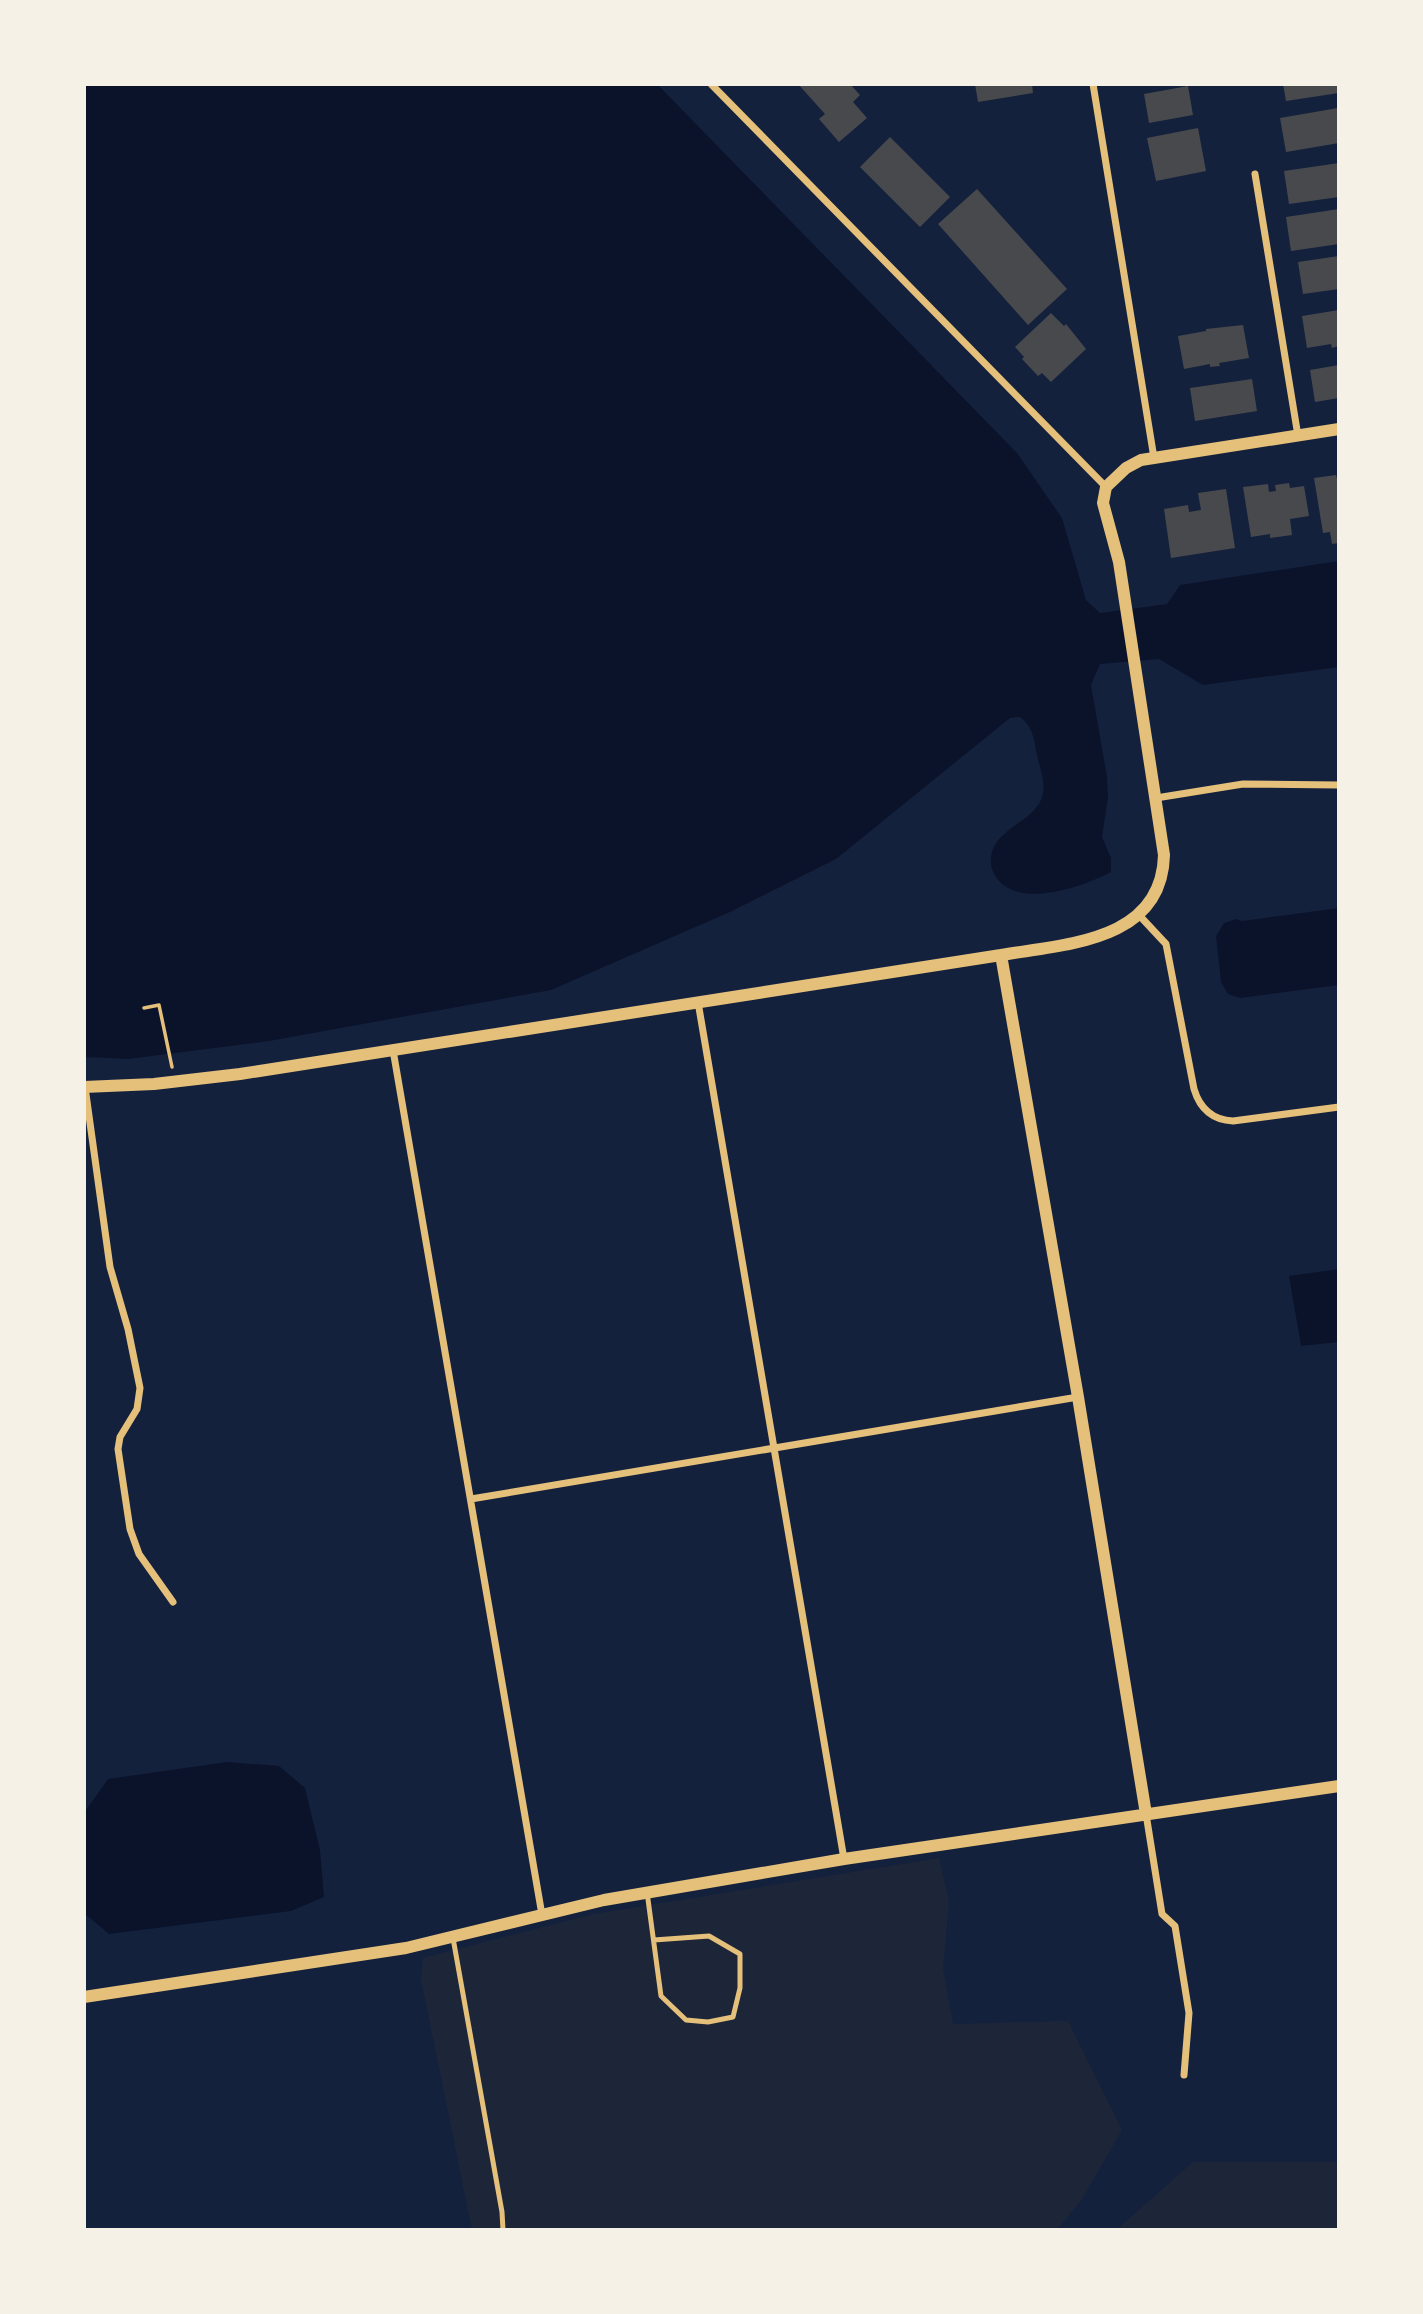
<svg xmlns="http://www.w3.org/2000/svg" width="1423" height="2314" font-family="'IBM Plex Sans',sans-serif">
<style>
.green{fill:#1d2539}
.water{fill:#0b132b}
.building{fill:#48494c}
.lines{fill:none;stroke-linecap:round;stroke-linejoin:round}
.path{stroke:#e5c07b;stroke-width:3.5}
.service{stroke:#e5c07b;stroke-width:5}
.minor{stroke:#e5c07b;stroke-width:7}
.tertiary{stroke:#e5c07b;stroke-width:12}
</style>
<rect width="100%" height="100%" fill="#14213d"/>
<path class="green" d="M 939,1858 L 949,1901 L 943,1969 L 953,2024 L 1068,2021 L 1122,2130 L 1082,2199 L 1057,2230 L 472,2230 L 421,1979 L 423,1958 L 594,1914 Z
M 1193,2162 L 1339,2162 L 1339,2230 L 1116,2230 Z"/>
<path class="water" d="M 84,84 L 657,84 L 1017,453 L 1062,518 L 1086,600 L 1100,613 L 1167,604 L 1180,585 L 1339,561 L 1339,667 L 1203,685 L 1159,659 L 1100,664 L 1091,685 L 1107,777 L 1108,797 L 1102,837 L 1111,858 L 1111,872 C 1085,886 1023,908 999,881 C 993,874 990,866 991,857 C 995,826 1040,821 1043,792 C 1045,780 1039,766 1037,755 C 1034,739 1033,727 1020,717 L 1010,718 L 836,859 L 730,912 L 551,990 L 269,1041 L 128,1059 L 84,1057 Z
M 1339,908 L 1339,985 L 1240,998 L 1228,994 L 1221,982 L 1216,936 L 1224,923 L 1236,919 L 1242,921 Z
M 1339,1269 L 1339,1342 L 1301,1346 L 1289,1276 Z
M 227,1762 L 279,1766 L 305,1788 L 320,1850 L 324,1897 L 291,1911 L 109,1934 L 84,1913 L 84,1813 L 108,1779 Z"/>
<path class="building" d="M 798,84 L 850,84 L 860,95 L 853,102 L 867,118 L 839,142 L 819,119 L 825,114 Z
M 975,84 L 1032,84 L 1033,93 L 978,102 Z
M 1283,84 L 1339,84 L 1339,93 L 1286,101 Z
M 1188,86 L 1193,115 L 1149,123 L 1144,94 Z
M 1338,108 L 1339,143 L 1286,152 L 1280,118 Z
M 1198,128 L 1206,171 L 1156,181 L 1147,138 Z
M 890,137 L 950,197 L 920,227 L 860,167 Z
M 1339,163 L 1339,197 L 1289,204 L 1284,171 Z
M 977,189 L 1067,289 L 1028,325 L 938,224 Z
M 1339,209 L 1339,244 L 1291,251 L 1286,217 Z
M 1339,256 L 1339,289 L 1303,294 L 1298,262 Z
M 1339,310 L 1339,346 L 1332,348 L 1331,344 L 1307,348 L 1302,316 Z
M 1051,313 L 1064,326 L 1066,324 L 1086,349 L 1051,382 L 1042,373 L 1038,376 L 1022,359 L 1024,357 L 1015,347 Z
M 1243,325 L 1249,358 L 1219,363 L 1220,366 L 1210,367 L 1210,364 L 1184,369 L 1178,336 L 1206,331 L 1206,329 Z
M 1339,365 L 1339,398 L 1315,402 L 1310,370 Z
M 1252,379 L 1257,411 L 1195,421 L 1190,388 Z
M 1336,475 L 1339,486 L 1339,543 L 1332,544 L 1330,532 L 1323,533 L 1314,478 Z
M 1289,483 L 1290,488 L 1304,486 L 1309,516 L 1290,519 L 1292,535 L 1270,538 L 1270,534 L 1251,537 L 1243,487 L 1268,484 L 1269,492 L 1276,491 L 1275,485 Z
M 1226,489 L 1235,548 L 1171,558 L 1164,509 L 1188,505 L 1189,512 L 1201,510 L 1198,493 Z"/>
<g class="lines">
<path class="path" d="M 144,1008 L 159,1005 L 172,1067"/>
<path class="service" d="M 647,1892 L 661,1996 L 686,2020 L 708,2022 L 733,2017 L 740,1988 L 740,1954 L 709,1936 L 654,1940
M 453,1938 L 502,2212 L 503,2230"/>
<path class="minor" d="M 711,84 L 1106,487
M 1093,84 L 1154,458
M 1255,174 L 1298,436
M 1156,798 L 1243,784 L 1339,785
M 1138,914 L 1166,944 L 1194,1089 C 1200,1109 1212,1120 1233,1121 L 1339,1107
M 698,1002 L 844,1859
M 393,1050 L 542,1915
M 85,1087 L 110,1267 L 128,1329 L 140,1388 L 137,1409 L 120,1437 L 118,1449 L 130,1529 L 139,1554 L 173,1602
M 471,1499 L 1078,1397
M 1146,1814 L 1162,1914 L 1175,1926 L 1189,2013 L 1184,2075"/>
<path class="tertiary" d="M 1001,955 L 1078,1397 L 1146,1814
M 84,1087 L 154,1084 L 240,1074 L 1001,955 C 1065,944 1162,942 1164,855 L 1119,562 L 1103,503 L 1106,487 L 1126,468 L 1141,460 L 1339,429
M 84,1997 L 406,1948 L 604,1900 L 844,1859 L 1339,1786"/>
</g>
<rect width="1423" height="2314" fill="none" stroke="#f6f1e7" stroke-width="172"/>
</svg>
